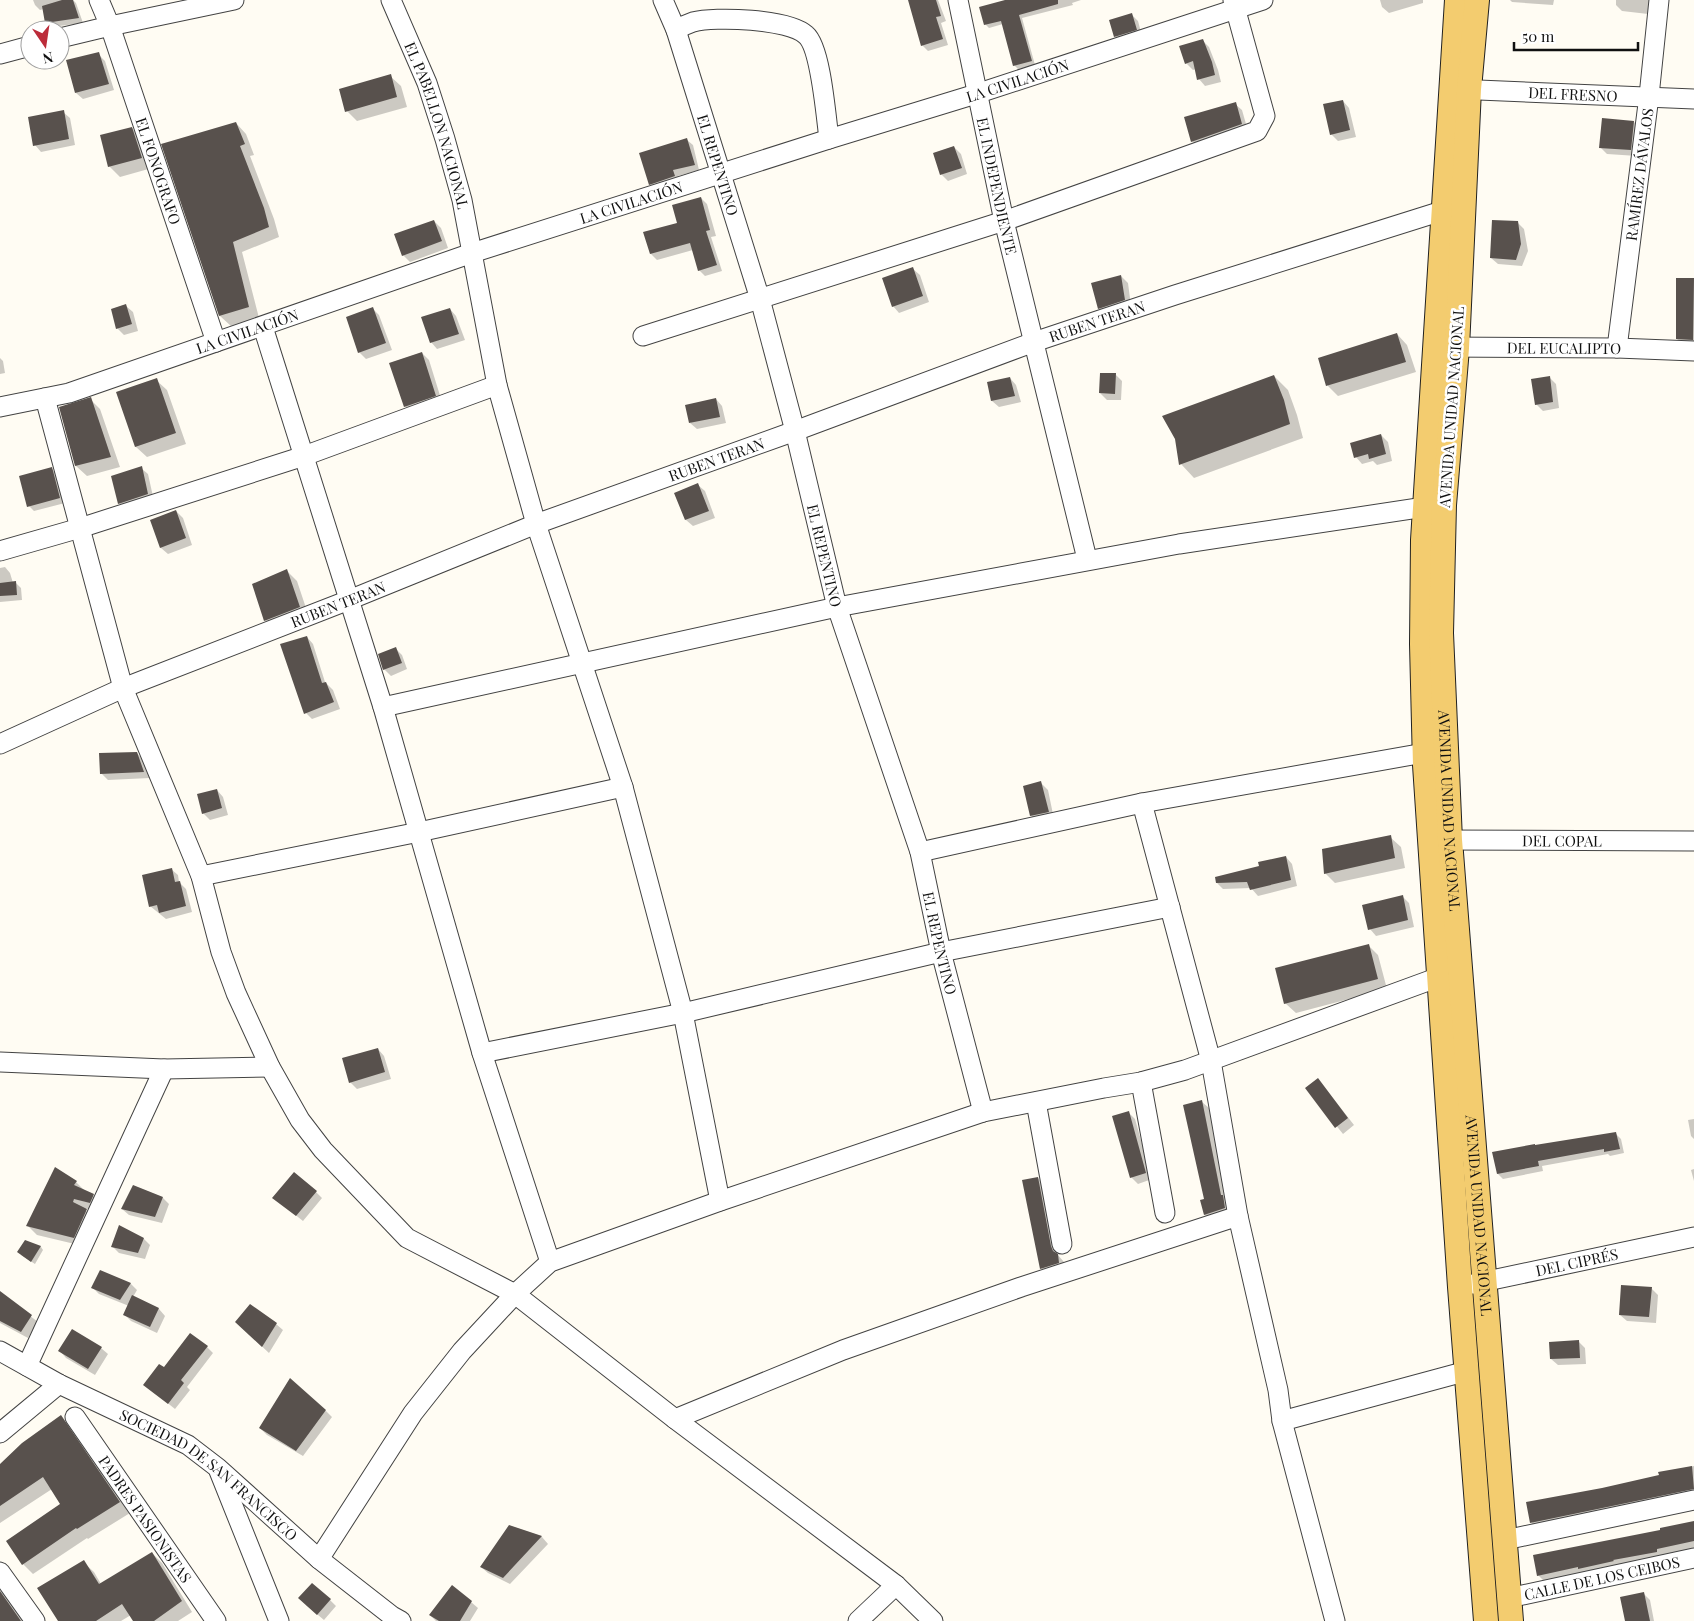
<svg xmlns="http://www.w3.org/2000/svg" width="1694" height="1621" font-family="'Playfair Display',serif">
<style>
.shadow{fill:#0003}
.building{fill:#58514d}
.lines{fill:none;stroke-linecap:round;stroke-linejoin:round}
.minor-casing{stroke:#434343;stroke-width:21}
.major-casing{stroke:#212121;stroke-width:26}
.minor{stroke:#fff;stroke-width:19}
.major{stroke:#f3cc6f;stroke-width:24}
.labels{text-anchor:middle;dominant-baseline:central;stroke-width:5;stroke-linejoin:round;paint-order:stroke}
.street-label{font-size:15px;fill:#101010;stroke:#fff}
</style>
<rect width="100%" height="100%" fill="#fffcf3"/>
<path class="shadow" d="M 33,0 L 62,0 L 62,1 L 73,0 L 76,3 L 83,23 L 51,27 L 46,22 L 44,9 L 40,10 L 35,5 Z
M 909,0 L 938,0 L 946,21 L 941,23 L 948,45 L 928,51 L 922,45 Z
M 1010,0 L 1081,0 L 1072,3 L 1073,5 L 1022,18 L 1035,65 L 1018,69 L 1014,65 L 1003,24 L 989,28 L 985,24 Z
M 1380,0 L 1423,0 L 1423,3 L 1389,13 L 1382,7 Z
M 1510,0 L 1554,0 L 1553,5 L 1512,2 Z
M 1616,0 L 1649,0 L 1648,14 L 1622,11 L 1616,5 Z
M 1132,15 L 1138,21 L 1142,36 L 1122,43 L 1115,36 Z
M 1202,40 L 1209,47 L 1218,70 L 1221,82 L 1205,86 L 1199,79 L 1196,69 L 1193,70 L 1186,63 Z
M 98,54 L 105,61 L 114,90 L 83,99 L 76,93 Z
M 390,76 L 401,86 L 407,107 L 357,121 L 347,111 Z
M 1343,101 L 1349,108 L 1356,137 L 1338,141 L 1331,134 Z
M 1235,104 L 1242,110 L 1248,131 L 1199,148 L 1192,141 Z
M 63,112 L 70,118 L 75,145 L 41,152 L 35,145 Z
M 1634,122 L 1640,129 L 1637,156 L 1607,154 L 1600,147 Z
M 236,123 L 246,134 L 254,155 L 250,156 L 274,219 L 279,237 L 242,252 L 259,318 L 231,326 L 220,316 L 163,145 Z
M 132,128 L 142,139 L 152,168 L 120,177 L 109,166 Z
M 687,140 L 693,145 L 699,170 L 678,176 L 680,182 L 656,190 L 650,184 Z
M 954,147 L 961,154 L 967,174 L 948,181 L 941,174 Z
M 701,198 L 707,204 L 716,236 L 711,237 L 722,271 L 705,276 L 699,270 L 693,250 L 657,260 L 651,254 L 645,233 L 679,224 Z
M 434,221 L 441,228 L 448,248 L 410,262 L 403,255 Z
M 1518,223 L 1524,229 L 1528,251 L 1522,266 L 1498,264 L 1491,258 Z
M 913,269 L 920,275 L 929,302 L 899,313 L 893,306 Z
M 1121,276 L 1128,283 L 1131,306 L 1105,315 L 1099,308 Z
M 1677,279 L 1694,280 L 1694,346 L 1684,345 L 1677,339 Z
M 126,306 L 133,312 L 138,331 L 124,335 L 117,328 Z
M 373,309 L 379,315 L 392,350 L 366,359 L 359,352 Z
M 450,309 L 456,316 L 465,340 L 437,349 L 431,342 Z
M 1397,334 L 1407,345 L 1416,372 L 1338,396 L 1328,386 L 1319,359 Z
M 422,353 L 429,360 L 442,402 L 412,413 L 405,406 Z
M 0,358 L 3,361 L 5,373 L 0,374 Z
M 1115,374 L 1122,381 L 1121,400 L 1107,400 L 1100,393 Z
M 1274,376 L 1288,390 L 1297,415 L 1303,438 L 1194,478 L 1181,464 Z
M 1549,377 L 1556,384 L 1559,408 L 1543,411 L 1536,404 Z
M 1010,378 L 1016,385 L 1021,402 L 999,407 L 992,401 L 988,383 Z
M 156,380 L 167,390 L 186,444 L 147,457 L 136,447 L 117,393 Z
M 90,399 L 100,409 L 120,467 L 87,476 L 76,466 L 61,408 Z
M 716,399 L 722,406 L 726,423 L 697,429 L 690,423 Z
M 1381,435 L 1388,442 L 1392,461 L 1377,465 L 1373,461 L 1362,464 L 1356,457 Z
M 51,468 L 57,474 L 65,503 L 34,511 L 29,506 Z
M 141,468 L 148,474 L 154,501 L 126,510 L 119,503 Z
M 698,485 L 705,491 L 715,518 L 693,526 L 686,520 Z
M 176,511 L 183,518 L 192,545 L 168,554 L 161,548 L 152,520 Z
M 5,567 L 10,573 L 13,583 L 15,582 L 21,588 L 22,600 L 0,602 L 0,568 Z
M 287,571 L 297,581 L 309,617 L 275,631 L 265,620 Z
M 307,637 L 313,644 L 325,682 L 333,690 L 340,709 L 312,719 L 306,713 Z
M 396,649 L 402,655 L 407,669 L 391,676 L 384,669 Z
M 137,753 L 143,760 L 150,778 L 108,780 L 101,773 Z
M 1041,783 L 1048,790 L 1054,819 L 1038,822 L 1031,816 Z
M 217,790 L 223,797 L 228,815 L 210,820 L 203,813 Z
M 1390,837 L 1401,847 L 1405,868 L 1335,883 L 1325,873 Z
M 1286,857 L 1292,864 L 1297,886 L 1258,896 L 1251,888 L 1223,889 L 1217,883 Z
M 171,869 L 178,875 L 179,882 L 186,889 L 192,912 L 166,919 L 150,906 Z
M 1402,896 L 1409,903 L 1414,927 L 1376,936 L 1370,929 Z
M 1368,945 L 1378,955 L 1387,989 L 1296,1013 L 1285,1003 Z
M 378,1049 L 384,1056 L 391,1079 L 357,1089 L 350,1082 Z
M 1318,1079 L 1354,1125 L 1343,1134 L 1306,1088 Z
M 1202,1102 L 1209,1108 L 1226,1200 L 1231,1215 L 1211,1221 L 1205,1215 L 1202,1200 L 1206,1200 Z
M 1128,1112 L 1135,1119 L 1152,1179 L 1138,1184 L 1131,1177 Z
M 1694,1119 L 1694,1139 L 1691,1136 L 1688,1120 Z
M 1616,1134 L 1621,1139 L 1624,1153 L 1610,1156 L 1608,1154 L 1542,1166 L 1543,1171 L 1503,1179 L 1498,1174 L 1494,1153 Z
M 1694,1169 L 1694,1181 L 1691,1170 Z
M 1038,1178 L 1044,1185 L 1057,1254 L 1064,1262 L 1065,1269 L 1047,1275 L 1041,1268 Z
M 76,1182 L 86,1192 L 93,1195 L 102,1204 L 99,1211 L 83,1208 L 95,1220 L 83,1246 L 37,1235 L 28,1226 Z
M 316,1192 L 322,1198 L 303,1221 L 274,1198 Z
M 163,1198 L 169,1204 L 162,1223 L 129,1215 L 122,1209 Z
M 144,1239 L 150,1245 L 145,1259 L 119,1253 L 112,1246 Z
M 25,1241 L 41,1247 L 43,1250 L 35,1264 L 21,1255 Z
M 100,1271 L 131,1284 L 137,1290 L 133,1297 L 159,1309 L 165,1316 L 157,1333 L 131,1321 L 125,1315 L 129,1306 L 99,1294 L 92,1287 Z
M 1651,1288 L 1658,1295 L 1656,1323 L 1627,1321 L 1620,1315 Z
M 0,1293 L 38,1322 L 28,1338 L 0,1323 Z
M 236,1322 L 276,1324 L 283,1330 L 269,1353 Z
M 1578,1341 L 1585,1348 L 1586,1364 L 1558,1365 L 1551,1359 Z
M 207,1347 L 213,1353 L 187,1387 L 190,1390 L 175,1409 L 145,1385 L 164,1369 Z
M 101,1348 L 108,1354 L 95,1375 L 66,1358 L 60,1351 Z
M 326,1411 L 332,1417 L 303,1456 L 267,1435 L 260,1428 Z
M 60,1417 L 71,1427 L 130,1513 L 88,1539 L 87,1538 L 33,1574 L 23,1564 L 61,1505 L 52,1489 L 0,1523 L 0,1465 Z
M 1694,1466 L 1694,1497 L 1538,1529 L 1531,1523 L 1602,1489 L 1660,1476 L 1660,1473 Z
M 1694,1522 L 1694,1549 L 1545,1582 L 1538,1575 Z
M 509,1527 L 542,1537 L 548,1544 L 510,1584 L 488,1573 L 481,1567 Z
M 152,1553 L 162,1563 L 192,1612 L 178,1621 L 135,1621 L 131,1615 L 121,1621 L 59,1621 L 83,1562 L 94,1572 L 101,1584 Z
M 0,1591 L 3,1593 L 23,1621 L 0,1621 Z
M 1644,1594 L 1650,1600 L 1654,1621 L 1626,1621 Z
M 330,1600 L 336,1606 L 324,1620 L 306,1605 Z
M 471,1602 L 478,1608 L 470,1621 L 436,1621 L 430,1615 Z"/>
<path class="building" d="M 62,0 L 73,0 L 79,18 L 45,23 L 42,6 Z
M 908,0 L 936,0 L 941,16 L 936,17 L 943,39 L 921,46 Z
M 1005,0 L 1058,0 L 1058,4 L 1019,15 L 1032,61 L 1013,66 L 1001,21 L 984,25 L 979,7 Z
M 1132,13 L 1137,30 L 1114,37 L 1109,20 Z
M 1203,39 L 1212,62 L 1215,75 L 1197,80 L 1193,61 L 1185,64 L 1179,46 Z
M 99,52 L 109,84 L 75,93 L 66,60 Z
M 391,74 L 397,97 L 345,112 L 339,89 Z
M 1343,100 L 1350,130 L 1330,135 L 1323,104 Z
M 1236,102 L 1242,124 L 1191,142 L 1184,117 Z
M 64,110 L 69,139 L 33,146 L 28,117 Z
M 1602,118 L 1634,121 L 1631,150 L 1599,148 Z
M 236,122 L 245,144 L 240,146 L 264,208 L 269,227 L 233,242 L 249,307 L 219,316 L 161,144 Z
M 132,127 L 142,158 L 108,167 L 100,135 Z
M 687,138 L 695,165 L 673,170 L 675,176 L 649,185 L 639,153 Z
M 954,146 L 962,168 L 940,175 L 933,153 Z
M 701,197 L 710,230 L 706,231 L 717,265 L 698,271 L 690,243 L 650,254 L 643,232 L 677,223 L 672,205 Z
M 434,220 L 442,241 L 402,256 L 394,234 Z
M 1492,220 L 1518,221 L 1521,244 L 1516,260 L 1490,258 Z
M 913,267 L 923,296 L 892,307 L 882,278 Z
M 1121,275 L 1125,300 L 1098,309 L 1091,283 Z
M 1676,278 L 1694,278 L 1693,340 L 1676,339 Z
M 126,304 L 132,324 L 116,329 L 111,309 Z
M 373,307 L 386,343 L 358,353 L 346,317 Z
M 450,308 L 459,334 L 430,343 L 421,317 Z
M 1397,333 L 1406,362 L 1326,386 L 1318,358 Z
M 422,352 L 436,396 L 404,407 L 389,363 Z
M 1100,373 L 1116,373 L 1115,394 L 1099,393 Z
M 1274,375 L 1284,400 L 1290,424 L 1179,465 L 1175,439 L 1162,416 Z
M 1550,376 L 1553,402 L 1535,405 L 1531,379 Z
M 1010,377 L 1015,396 L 991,401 L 987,382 Z
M 157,378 L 176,433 L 135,447 L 116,392 Z
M 91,397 L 111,457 L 75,466 L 59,407 Z
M 716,398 L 720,417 L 689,423 L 685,405 Z
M 1381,434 L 1386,454 L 1369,459 L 1368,454 L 1354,458 L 1350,443 Z
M 142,466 L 148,494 L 118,504 L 111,476 Z
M 52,467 L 60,498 L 27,507 L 19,476 Z
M 698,483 L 709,511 L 685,520 L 674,493 Z
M 176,510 L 186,538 L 160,548 L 150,520 Z
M 287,569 L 300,607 L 264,621 L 252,584 Z
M 16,581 L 17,595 L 0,596 L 0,583 Z
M 307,636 L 322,683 L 326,682 L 334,702 L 304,714 L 280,644 Z
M 396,647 L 402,663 L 383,670 L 378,654 Z
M 137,752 L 144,772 L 100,774 L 99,753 Z
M 1041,781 L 1049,812 L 1030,816 L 1023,786 Z
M 217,789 L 222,808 L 202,814 L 197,794 Z
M 1391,835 L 1395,858 L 1324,874 L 1322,849 Z
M 1286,856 L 1291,880 L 1250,890 L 1247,882 L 1216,883 L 1215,877 L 1259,866 L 1258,862 Z
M 172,868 L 175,882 L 180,881 L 186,906 L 159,913 L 157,905 L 149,907 L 142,875 Z
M 1403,895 L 1408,920 L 1368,930 L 1362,905 Z
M 1369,944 L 1378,979 L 1284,1004 L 1275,968 Z
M 378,1048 L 385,1072 L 349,1083 L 342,1058 Z
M 1318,1078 L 1348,1118 L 1335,1128 L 1305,1088 Z
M 1202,1100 L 1221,1195 L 1223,1195 L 1225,1208 L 1204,1215 L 1200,1200 L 1204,1199 L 1183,1105 Z
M 1129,1111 L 1146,1173 L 1130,1178 L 1112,1116 Z
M 1616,1132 L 1620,1149 L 1604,1152 L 1604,1149 L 1538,1161 L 1539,1166 L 1497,1174 L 1492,1152 L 1535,1144 L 1535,1145 Z
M 55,1167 L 77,1181 L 74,1185 L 94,1194 L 90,1203 L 74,1199 L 73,1202 L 87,1209 L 74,1238 L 26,1226 Z
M 294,1172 L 317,1191 L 296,1216 L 272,1198 Z
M 1038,1177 L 1051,1246 L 1053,1251 L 1058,1254 L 1059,1263 L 1040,1269 L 1022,1180 Z
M 133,1185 L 163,1197 L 155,1217 L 121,1209 Z
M 119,1225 L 144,1238 L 138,1253 L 111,1247 Z
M 25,1240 L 41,1246 L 31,1262 L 17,1252 Z
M 100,1270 L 131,1283 L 120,1300 L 91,1288 Z
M 1621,1285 L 1652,1287 L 1649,1317 L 1619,1315 Z
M 0,1291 L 32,1315 L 21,1332 L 0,1321 Z
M 132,1295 L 159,1308 L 150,1327 L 123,1315 Z
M 250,1304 L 277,1323 L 262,1347 L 235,1322 Z
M 72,1329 L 102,1347 L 88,1369 L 58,1351 Z
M 190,1333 L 208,1346 L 181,1380 L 184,1383 L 168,1404 L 143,1385 L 159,1364 L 164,1367 Z
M 1579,1340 L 1580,1358 L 1550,1359 L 1549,1342 Z
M 290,1378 L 326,1410 L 296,1451 L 259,1428 Z
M 61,1415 L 120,1502 L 77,1529 L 76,1528 L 22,1565 L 6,1541 L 60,1504 L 43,1477 L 0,1506 L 0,1464 L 22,1443 Z
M 1692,1466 L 1694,1489 L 1530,1523 L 1526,1502 L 1602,1488 L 1659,1475 L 1658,1472 Z
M 1694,1521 L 1694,1541 L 1657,1549 L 1657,1552 L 1613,1560 L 1614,1561 L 1578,1569 L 1578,1567 L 1537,1576 L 1533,1555 L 1660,1530 L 1660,1528 Z
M 509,1525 L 542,1536 L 503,1578 L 480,1567 Z
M 152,1552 L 182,1601 L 154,1621 L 133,1621 L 122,1604 L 96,1621 L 58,1621 L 37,1588 L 84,1560 L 99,1584 Z
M 312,1583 L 331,1599 L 317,1615 L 298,1598 Z
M 452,1585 L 472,1601 L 460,1621 L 439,1621 L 429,1615 Z
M 0,1591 L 21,1621 L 0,1621 Z
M 1644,1592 L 1650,1621 L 1625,1621 L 1620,1597 Z"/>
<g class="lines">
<g class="minor-casing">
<g id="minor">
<path id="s1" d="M 99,0 L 110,26 L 216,342"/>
<path id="s2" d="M 391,0 L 427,83 L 445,139 L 462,200 L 497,385 L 536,524 L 623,787 L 683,1013 L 720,1201"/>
<path id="s3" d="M 663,0 L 676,30 L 760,299 L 795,431 L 837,607 L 920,852 L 941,952 L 983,1112"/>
<path id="s4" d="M 958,0 L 1004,221 L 1087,559"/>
<path d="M 676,30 C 681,27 687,24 693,22 C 715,16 789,19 806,35 C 821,48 826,117 829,139"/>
<path d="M 60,38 L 110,26 L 234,0"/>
<path d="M 0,54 L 30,46"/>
<path id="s5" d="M 1455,89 L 1694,99"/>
<path d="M 263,327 L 383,707 L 482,1053 L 550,1262"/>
<path d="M 643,336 L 1004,221 L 1257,131 L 1265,116 L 1233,0"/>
<path id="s6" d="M 1443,347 L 1617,348 L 1694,351"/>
<path id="s7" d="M 1617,348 L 1649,96 L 1659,0"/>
<path d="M 45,398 L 123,688 L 201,876 L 221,952 L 236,993 L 270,1067 L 300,1120 L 323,1150 L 407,1238 L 515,1294 L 675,1419 L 896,1585 L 933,1621"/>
<path id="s8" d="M 0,407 L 69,393 L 472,253 L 829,139 L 976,94 L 1263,0"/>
<path d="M 0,551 L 80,528 L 304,456 L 497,385"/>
<path d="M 383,707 L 837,607 L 1179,544 L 1438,505"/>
<path id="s9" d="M 0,744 L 123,688 L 349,600 L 536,524 L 795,431 L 1034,342 L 1175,295 L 1445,210"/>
<path d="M 1142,803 L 1211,1061 L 1238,1216 L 1278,1390 L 1282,1421 L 1335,1621"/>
<path id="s10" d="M 1438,840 L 1694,841"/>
<path d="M 920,852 L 1142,803 L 1424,753"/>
<path d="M 201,876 L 419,832 L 623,787"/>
<path d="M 482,1053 L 683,1013 L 941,952 L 1170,907"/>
<path d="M 0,1062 L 164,1069 L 270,1067"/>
<path d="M 1141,1082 L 1165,1213"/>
<path d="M 1036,1102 L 1062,1244"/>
<path id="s11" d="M 1473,1284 L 1694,1237"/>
<path id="s12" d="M 0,1351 L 59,1384 L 188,1445 L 218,1468 L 319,1559 L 392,1616 L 401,1621"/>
<path d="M 27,1366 L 164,1069"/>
<path id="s13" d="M 75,1417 L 216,1621"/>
<path d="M 675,1419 L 843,1350 L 1021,1287 L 1238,1216"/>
<path d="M 1282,1421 L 1467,1371"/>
<path d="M 0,1433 L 59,1384"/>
<path d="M 219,1471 L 279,1621"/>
<path d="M 1505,1540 L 1694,1500"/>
<path d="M 319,1559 L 413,1413 L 462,1351 L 515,1294 L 550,1262 L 720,1201 L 983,1112 L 1104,1088 L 1141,1082 L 1185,1070 L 1439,977"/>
<path d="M 0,1572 L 35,1621"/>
<path id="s14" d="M 1509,1598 L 1694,1558"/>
<path d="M 858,1621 L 896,1585"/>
</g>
</g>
<g class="major-casing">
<g id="major">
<path d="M 1457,0 L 1423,540 L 1422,644 L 1425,765 L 1460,1287 L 1486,1621"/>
<path id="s15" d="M 1477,0 L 1469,89 L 1457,348 L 1444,505 L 1441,633 L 1450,840 L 1511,1621"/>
</g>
</g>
<use href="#minor" class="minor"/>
<use href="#major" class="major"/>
</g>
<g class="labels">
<g class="street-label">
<text stroke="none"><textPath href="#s8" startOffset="1069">LA CIVILACIÓN</textPath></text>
<text stroke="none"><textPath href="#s5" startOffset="118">DEL FRESNO</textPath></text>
<text stroke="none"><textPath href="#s2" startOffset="134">EL PABELLON NACIONAL</textPath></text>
<text stroke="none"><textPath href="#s3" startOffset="174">EL REPENTINO</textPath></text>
<text stroke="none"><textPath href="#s1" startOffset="181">EL FONOGRAFO</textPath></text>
<text stroke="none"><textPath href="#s7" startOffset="175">RAMÍREZ DÁVALOS</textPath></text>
<text stroke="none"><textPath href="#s4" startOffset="190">EL INDEPENDIENTE</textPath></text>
<text stroke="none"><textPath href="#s8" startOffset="664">LA CIVILACIÓN</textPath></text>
<text stroke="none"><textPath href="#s9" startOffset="1176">RUBEN TERAN</textPath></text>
<text stroke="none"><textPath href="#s8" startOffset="259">LA CIVILACIÓN</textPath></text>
<text stroke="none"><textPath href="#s6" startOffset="121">DEL EUCALIPTO</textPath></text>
<text transform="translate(1451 407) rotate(-86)">AVENIDA UNIDAD NACIONAL</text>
<text stroke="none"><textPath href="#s9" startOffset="771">RUBEN TERAN</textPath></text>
<text stroke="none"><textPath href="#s3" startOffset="579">EL REPENTINO</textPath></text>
<text stroke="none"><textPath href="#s9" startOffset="366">RUBEN TERAN</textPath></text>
<text stroke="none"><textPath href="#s15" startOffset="812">AVENIDA UNIDAD NACIONAL</textPath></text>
<text stroke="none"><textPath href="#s10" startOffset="124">DEL COPAL</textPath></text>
<text stroke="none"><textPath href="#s3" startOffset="984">EL REPENTINO</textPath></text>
<text stroke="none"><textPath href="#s15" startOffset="1218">AVENIDA UNIDAD NACIONAL</textPath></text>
<text stroke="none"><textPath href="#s11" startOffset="106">DEL CIPRÉS</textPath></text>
<text stroke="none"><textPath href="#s12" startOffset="244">SOCIEDAD DE SAN FRANCISCO</textPath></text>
<text stroke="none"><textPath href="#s13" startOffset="124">PADRES PASIONISTAS</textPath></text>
<text stroke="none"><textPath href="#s14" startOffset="95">CALLE DE LOS CEIBOS</textPath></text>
</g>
</g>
<g transform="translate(45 45) rotate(167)"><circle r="24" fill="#ffffff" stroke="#9f9f9f"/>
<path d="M0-4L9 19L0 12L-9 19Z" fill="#bc2c3a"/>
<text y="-8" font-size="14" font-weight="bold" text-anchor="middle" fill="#101010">N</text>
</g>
<path d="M1514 42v8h124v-8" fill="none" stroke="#101010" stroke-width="2.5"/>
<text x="1522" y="42" font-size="15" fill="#101010" stroke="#ffffff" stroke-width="4" paint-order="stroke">50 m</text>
</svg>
